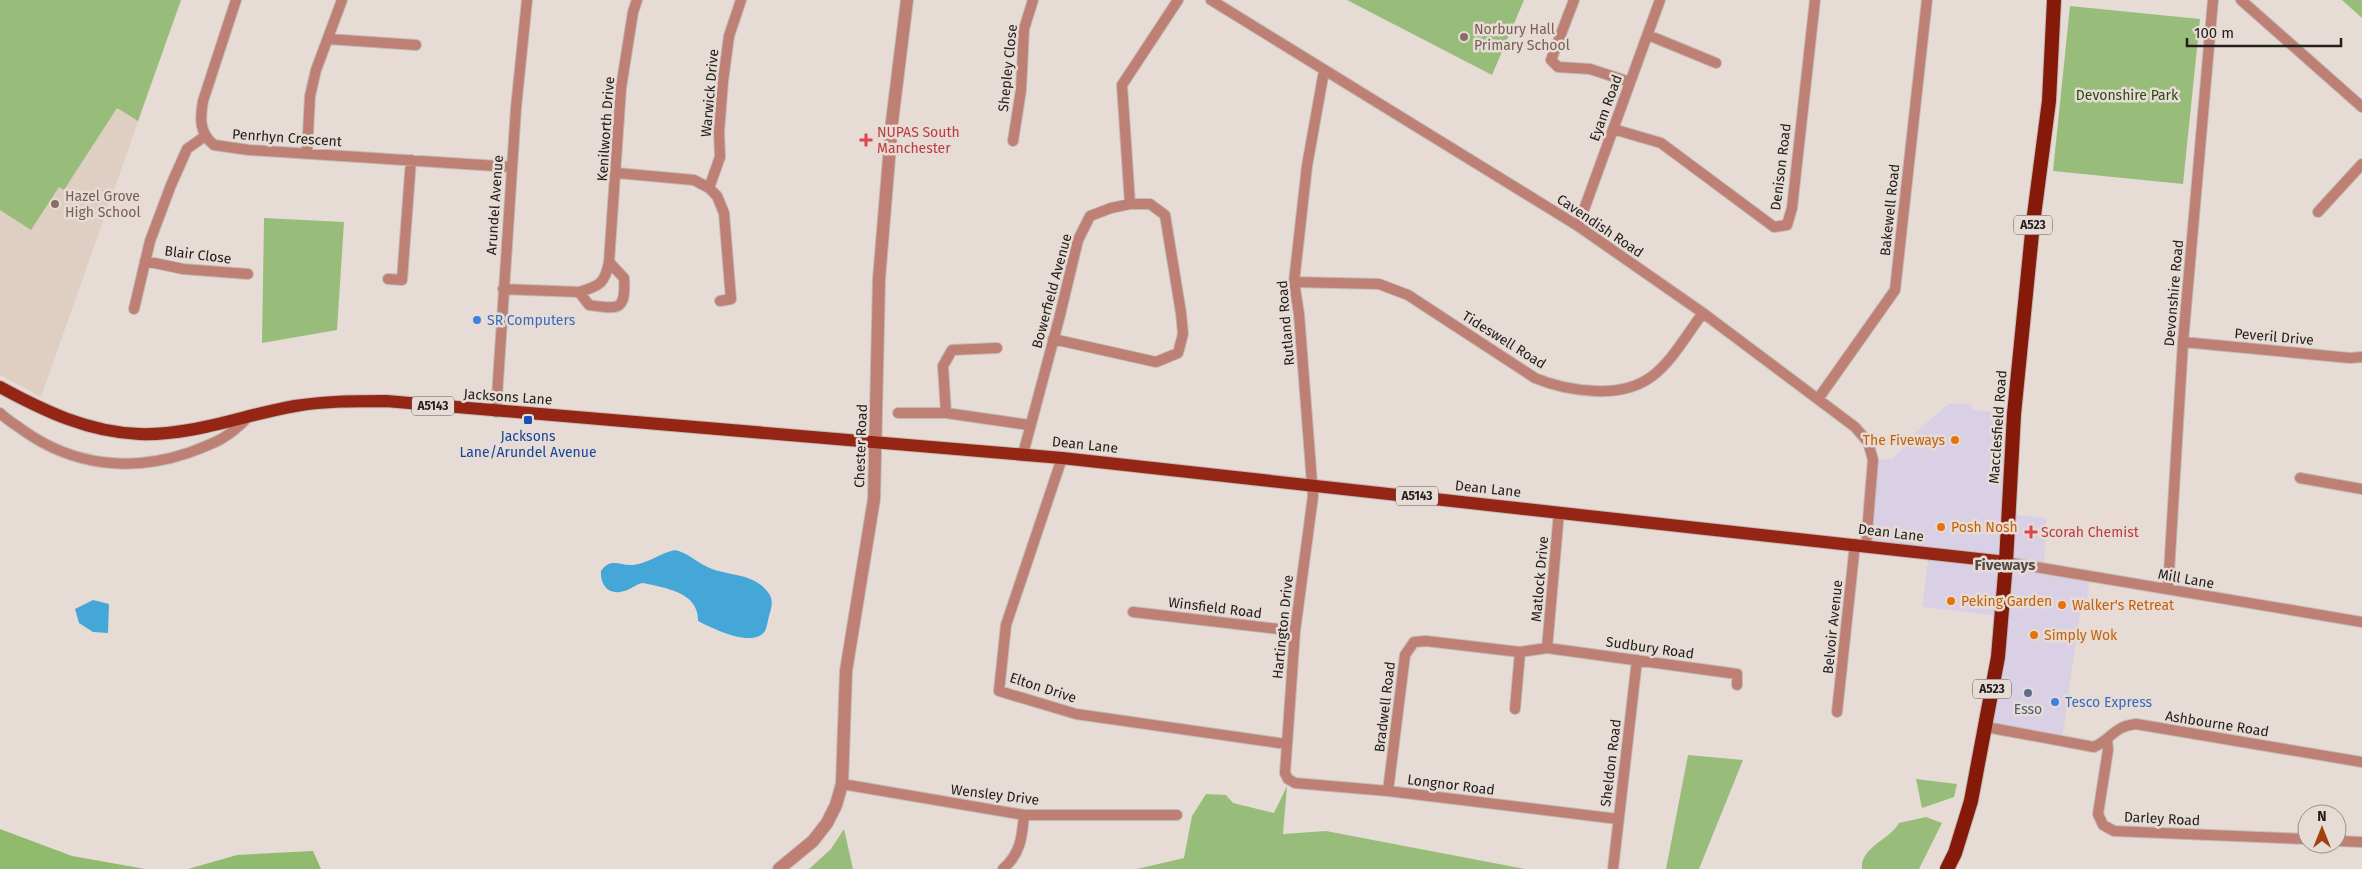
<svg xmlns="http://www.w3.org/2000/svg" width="2362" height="869" font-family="'Fira Sans',sans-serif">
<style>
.commercial{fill:#d9d0e5}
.built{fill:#dfcfc3}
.green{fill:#98bd7b}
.forest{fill:#90ba6c}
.water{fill:#45a7d8}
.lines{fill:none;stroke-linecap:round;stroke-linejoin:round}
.minor-casing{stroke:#c3bab4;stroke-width:12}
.tertiary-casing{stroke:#c3bab4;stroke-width:14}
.primary-casing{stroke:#c3bab4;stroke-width:14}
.trunk-casing{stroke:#c3bab4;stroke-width:16}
.minor{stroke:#be8074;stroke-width:10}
.tertiary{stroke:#be8074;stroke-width:12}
.primary{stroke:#952615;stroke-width:12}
.trunk{stroke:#861a0a;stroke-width:14}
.education-dot{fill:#8d6e63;stroke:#e6dcd5;stroke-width:2}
.health-dot{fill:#e0444e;stroke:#e6dcd5;stroke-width:2}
.shop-dot{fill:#3f7fe0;stroke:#e6dcd5;stroke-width:2}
.transit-dot{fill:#1a4fb4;stroke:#e6dcd5;stroke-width:2}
.food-dot{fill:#e8710a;stroke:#e6dcd5;stroke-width:2}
.service-dot{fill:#5c6f8a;stroke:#e6dcd5;stroke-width:2}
.labels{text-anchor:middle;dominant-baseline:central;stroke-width:5;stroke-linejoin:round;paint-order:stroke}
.shield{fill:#e6dcd5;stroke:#5e5855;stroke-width:1}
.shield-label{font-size:12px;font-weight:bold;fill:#24201e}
.education-label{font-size:14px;fill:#785e54;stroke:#e6dcd5;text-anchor:start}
.street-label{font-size:14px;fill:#24201e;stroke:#e6dcd5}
.park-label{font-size:14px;fill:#2e4912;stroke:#e6dcd5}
.health-label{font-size:14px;fill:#be3a42;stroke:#e6dcd5;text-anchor:start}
.shop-label{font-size:14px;fill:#366cbe;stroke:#e6dcd5;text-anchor:start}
.transit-label{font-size:14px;fill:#164399;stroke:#e6dcd5}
.food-label{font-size:14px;fill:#c56008;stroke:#e6dcd5;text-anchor:start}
.service-label{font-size:14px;fill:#4e5e75;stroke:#e6dcd5}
.neighbourhood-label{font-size:15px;font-weight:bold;fill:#534b45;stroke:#e6dcd5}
</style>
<rect width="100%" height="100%" fill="#e6dcd5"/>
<path class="commercial" d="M 1948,404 L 1971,404 L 1972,410 L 2014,414 L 2009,514 L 2046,518 L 2044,569 L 2090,577 L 2086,605 L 2081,606 L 2062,741 L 1986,727 L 2001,616 L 1922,607 L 1929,553 L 1866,545 L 1873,460 L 1893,459 L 1916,432 Z"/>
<path class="built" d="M 0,0 L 181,0 L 41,397 L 0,375 Z"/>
<path class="green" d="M 0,0 L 181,0 L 138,121 L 117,108 L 64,190 L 59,187 L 31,230 L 0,210 Z
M 1347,0 L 1524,0 L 1492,75 Z
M 2342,0 L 2362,0 L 2362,18 Z
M 2070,6 L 2200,19 L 2183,184 L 2053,171 Z
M 264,218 L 344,222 L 337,330 L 262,343 Z
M 1688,755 L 1743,760 L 1699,869 L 1666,869 Z
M 1916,779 L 1957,784 L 1954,797 L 1922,808 Z
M 1287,786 L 1283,834 L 1326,831 L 1525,869 L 1137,869 L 1184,858 L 1192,816 L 1206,794 L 1226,795 L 1233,803 L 1274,813 Z
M 1926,817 L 1942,823 L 1919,869 L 1862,869 C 1860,847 1891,839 1899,823 Z
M 844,829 L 853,869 L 809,869 L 831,849 Z"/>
<path class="forest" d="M 0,829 L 72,856 L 145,869 L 0,869 Z
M 313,851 L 321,869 L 188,869 L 237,855 Z"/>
<path class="water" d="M 675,550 C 689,553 698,564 712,569 C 732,576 753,574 767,591 C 774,599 772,606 769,616 C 768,620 767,627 765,631 C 753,649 712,628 698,621 C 699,592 665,588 643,583 C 636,584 630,590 624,591 C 608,596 600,584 601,571 C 611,557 619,566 633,565 C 649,563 660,553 675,550 Z
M 93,600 L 109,604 L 108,633 L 93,632 L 79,623 L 75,609 Z"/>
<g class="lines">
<g class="minor-casing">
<path id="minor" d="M 236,0 L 203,101 C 200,118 199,133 214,145 L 249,150 L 512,167
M 1211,0 L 1578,226 L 1703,313 L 1855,427 L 1868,442 L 1873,460 L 1866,545
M 1574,0 L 1551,60 L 1558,67 L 1590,69 L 1630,82
M 2241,0 L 2362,107
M 1648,35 L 1716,63
M 328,39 L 416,45
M 1324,71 L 1307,166 L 1294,282 L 1299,314 L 1313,496 L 1295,631 L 1285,773 L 1288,779 L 1295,783 L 1388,791 L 1618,819
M 1613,129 L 1661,143 L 1774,227 L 1787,225 L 1792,208 L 1815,0
M 1013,141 L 1021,90 L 1024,29 L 1033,0
M 307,153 L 310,96 L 316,70 L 342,0
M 617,173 L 694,180 L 709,188 L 717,196 L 724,213 L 731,299 L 720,301
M 709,188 L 720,157 L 719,132 L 723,81 L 729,36 L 741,0
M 2318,212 L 2362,164
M 1578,226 L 1660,0
M 145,261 L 183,269 L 248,274
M 388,279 L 402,280 L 411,160
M 1294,282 L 1379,284 L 1408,295 L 1535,378 C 1554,386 1574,390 1595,391 C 1657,394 1670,357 1703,313
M 503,289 L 579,292 L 589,305 C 618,309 626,312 624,278 L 609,262 L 621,88 L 633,12 L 637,0
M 579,292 C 600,286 605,283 609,262
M 134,309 L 150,241 L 171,185 L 187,149 L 205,136
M 1053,339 L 1156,362 L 1178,353 L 1183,334 L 1181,313 L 1165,215 L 1150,204 L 1130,204
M 2183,342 L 2350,358 L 2362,357
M 1818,399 L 1895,290 L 1927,0
M 496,412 L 516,108 L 527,0
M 0,413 C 7,420 16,425 24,431 C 74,466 131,472 188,453 C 215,443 229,438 249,416
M 898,413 L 946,413 L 1029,425
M 946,413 L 943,366 L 952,350 L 997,348
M 1023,454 L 1059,319 L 1078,240 L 1090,216 L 1111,208 L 1130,204 L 1122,85 L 1178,0
M 1062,458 L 1006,625 L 999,691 L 1076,714 L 1286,744
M 2300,478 L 2362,489
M 2006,562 L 2362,622
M 2168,589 L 2183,342 L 2213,0
M 1133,612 L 1295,631
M 1547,648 L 1559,512
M 1515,709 L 1520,652
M 1837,712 L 1855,544
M 1986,727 L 2094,747 C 2113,738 2114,726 2136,724 L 2362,762
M 2107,740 L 2108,750 L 2098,814 L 2103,825 L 2114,831 L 2307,839
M 842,784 L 1024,815 L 1177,815
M 1388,791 L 1405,655 L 1414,642 L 1426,641 L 1520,652 L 1547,648 L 1737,674 L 1737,685
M 2337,841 L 2362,842
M 1003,869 C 1021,853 1022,837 1024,815
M 1613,869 L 1637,660"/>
</g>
<g class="tertiary-casing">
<path id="tertiary" d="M 779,869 L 813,841 L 827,823 L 836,805 L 842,784 L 846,671 L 874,499 L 879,279 L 892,122 L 907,0"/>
</g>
<g class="primary-casing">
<path id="primary" d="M 0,387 C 44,411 88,432 139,434 C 192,436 243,415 295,406 C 325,401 355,401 386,401 L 1062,458 L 2006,562"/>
</g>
<g class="trunk-casing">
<path id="trunk" d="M 1947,869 L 1955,853 L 1971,801 L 1998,657 L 2006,562 L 2014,414 L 2033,223 L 2049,101 L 2054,0"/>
</g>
<use href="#minor" class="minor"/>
<use href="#tertiary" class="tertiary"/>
<use href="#primary" class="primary"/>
<use href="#trunk" class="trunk"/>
</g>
<g class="education-dot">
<circle cx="1464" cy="37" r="5"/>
<circle cx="55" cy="204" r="5"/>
</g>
<g class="health-dot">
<path d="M863.5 132.5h5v5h5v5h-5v5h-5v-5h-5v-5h5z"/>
<path d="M2028.5 524.5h5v5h5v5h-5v5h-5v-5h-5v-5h5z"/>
</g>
<g class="shop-dot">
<circle cx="477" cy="320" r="5"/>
<circle cx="2055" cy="702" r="5"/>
</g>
<rect class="transit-dot" x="523" y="415" width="10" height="10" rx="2.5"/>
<g class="food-dot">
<circle cx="1955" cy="440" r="5"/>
<circle cx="1941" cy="527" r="5"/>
<circle cx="1951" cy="601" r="5"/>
<circle cx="2062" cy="605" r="5"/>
<circle cx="2034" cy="635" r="5"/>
</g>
<circle class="service-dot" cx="2028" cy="693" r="5"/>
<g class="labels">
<g class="shield">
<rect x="2014" y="215.5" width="38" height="19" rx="4"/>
<rect x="412" y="396.5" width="42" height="19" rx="4"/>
<rect x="1396" y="486.5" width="42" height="19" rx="4"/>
<rect x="1973" y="679.5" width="38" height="19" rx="4"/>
</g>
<g class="shield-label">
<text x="2033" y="225">A523</text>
<text x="433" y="406">A5143</text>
<text x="1417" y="496">A5143</text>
<text x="1992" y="689">A523</text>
</g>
<g class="education-label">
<text x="1474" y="29">Norbury Hall<tspan x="1474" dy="16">Primary School</tspan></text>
<text x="65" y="196">Hazel Grove<tspan x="65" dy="16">High School</tspan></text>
</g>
<g class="street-label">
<text transform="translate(1008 68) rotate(-84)">Shepley Close</text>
<text transform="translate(710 93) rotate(-85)">Warwick Drive</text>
<text transform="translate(1606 108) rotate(-70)">Eyam Road</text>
<text transform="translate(606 129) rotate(-86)">Kenilworth Drive</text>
<text transform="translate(287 138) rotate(4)">Penrhyn Crescent</text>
<text transform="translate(1781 167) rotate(-83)">Denison Road</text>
<text transform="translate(495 205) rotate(-86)">Arundel Avenue</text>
<text transform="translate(1890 210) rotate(-84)">Bakewell Road</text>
<text transform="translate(1600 226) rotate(34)">Cavendish Road</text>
<text transform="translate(198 255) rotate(7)">Blair Close</text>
<text transform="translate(1052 291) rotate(-75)">Bowerfield Avenue</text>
<text transform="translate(2174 293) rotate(-85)">Devonshire Road</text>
<text transform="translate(1286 323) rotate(-95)">Rutland Road</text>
<text transform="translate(2274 337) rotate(5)">Peveril Drive</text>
<text transform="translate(1504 340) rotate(32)">Tideswell Road</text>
<text transform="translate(508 397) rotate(4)">Jacksons Lane</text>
<text transform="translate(1998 427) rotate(-86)">Macclesfield Road</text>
<text transform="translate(1085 445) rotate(6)">Dean Lane</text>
<text transform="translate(861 446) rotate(-88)">Chester Road</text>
<text transform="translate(1488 489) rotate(6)">Dean Lane</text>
<text transform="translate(1891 533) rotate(7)">Dean Lane</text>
<text transform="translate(1540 579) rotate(-85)">Matlock Drive</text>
<text transform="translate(2186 579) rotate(10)">Mill Lane</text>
<text transform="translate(1215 608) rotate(7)">Winsfield Road</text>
<text transform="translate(1283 627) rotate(-84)">Hartington Drive</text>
<text transform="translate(1833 627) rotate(-84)">Belvoir Avenue</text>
<text transform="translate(1650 648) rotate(8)">Sudbury Road</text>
<text transform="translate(1043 688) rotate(18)">Elton Drive</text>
<text transform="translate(1385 707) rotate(-83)">Bradwell Road</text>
<text transform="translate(2217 724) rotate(9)">Ashbourne Road</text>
<text transform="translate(1611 763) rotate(-83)">Sheldon Road</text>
<text transform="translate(1451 785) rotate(7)">Longnor Road</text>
<text transform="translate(995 795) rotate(7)">Wensley Drive</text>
<text transform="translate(2162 819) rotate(3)">Darley Road</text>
</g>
<g class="park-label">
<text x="2127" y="95">Devonshire Park</text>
</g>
<g class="health-label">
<text x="877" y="132">NUPAS South<tspan x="877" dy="16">Manchester</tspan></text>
<text x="2041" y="532">Scorah Chemist</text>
</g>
<g class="shop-label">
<text x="487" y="320">SR Computers</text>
<text x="2065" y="702">Tesco Express</text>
</g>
<g class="transit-label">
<text x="528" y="436">Jacksons<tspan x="528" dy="16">Lane/Arundel Avenue</tspan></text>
</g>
<g class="food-label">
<text x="1945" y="440" text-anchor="end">The Fiveways</text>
<text x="1951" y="527">Posh Nosh</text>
<text x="1961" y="601">Peking Garden</text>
<text x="2072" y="605">Walker's Retreat</text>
<text x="2044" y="635">Simply Wok</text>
</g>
<g class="service-label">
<text x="2028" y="709">Esso</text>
</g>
<g class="neighbourhood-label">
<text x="2005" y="565">Fiveways</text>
</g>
</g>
<g transform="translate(2322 829)"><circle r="24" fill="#e6dcd5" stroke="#98918c"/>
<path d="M0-4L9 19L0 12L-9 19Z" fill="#a43f11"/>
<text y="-8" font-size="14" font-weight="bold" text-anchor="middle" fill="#24201e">N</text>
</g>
<path d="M2187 38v8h154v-8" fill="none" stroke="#24201e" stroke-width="2.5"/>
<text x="2194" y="38" font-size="15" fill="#24201e" stroke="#e6dcd5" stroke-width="4" paint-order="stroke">100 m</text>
</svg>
